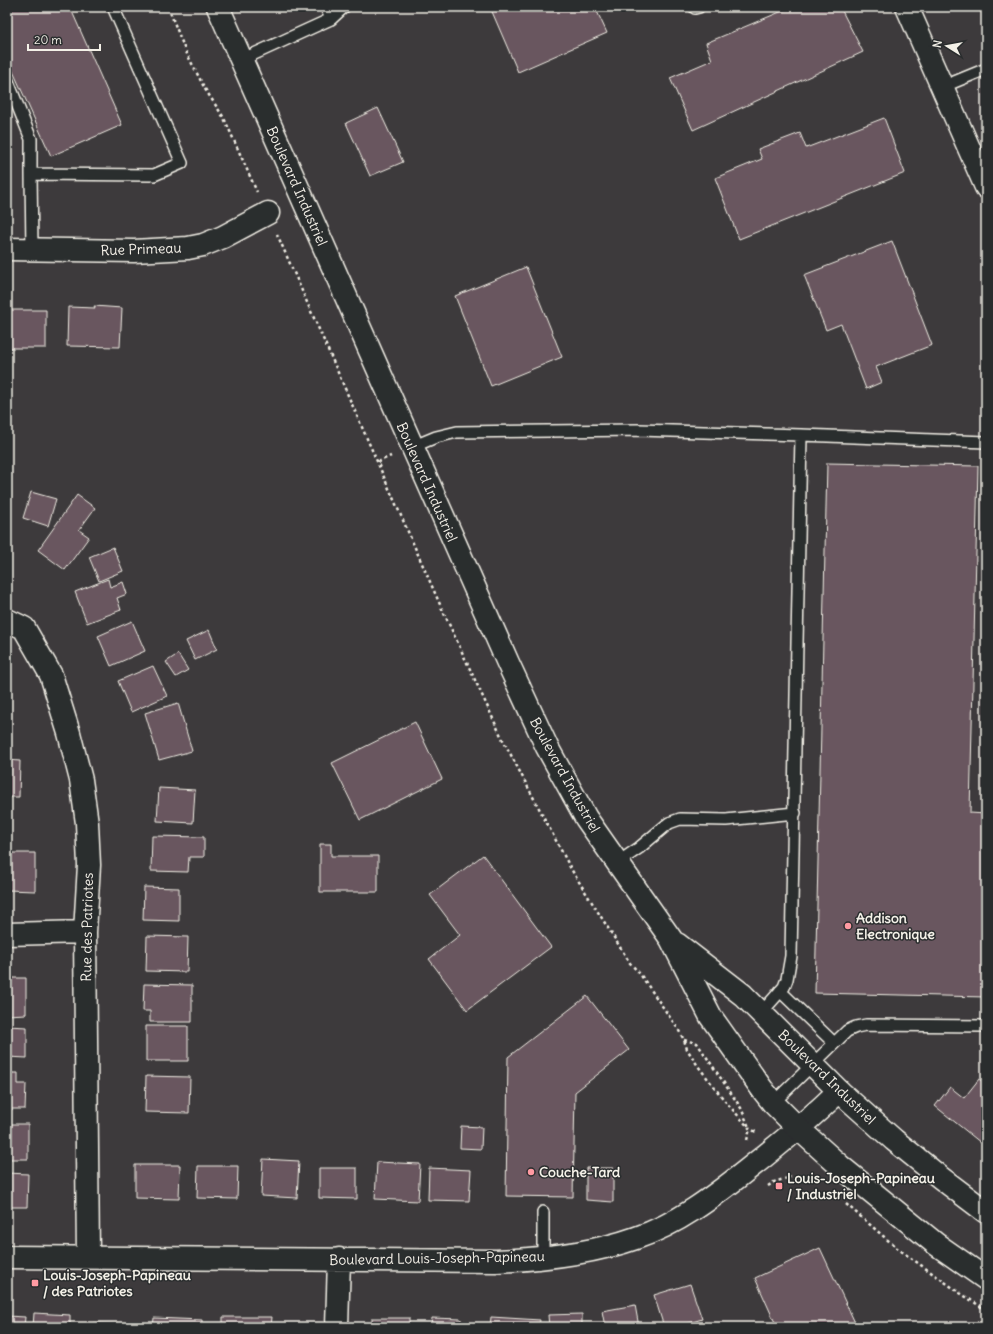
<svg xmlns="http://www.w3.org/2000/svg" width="993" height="1334" font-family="Delius,sans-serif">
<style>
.building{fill:#69575e;stroke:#f4f1e8}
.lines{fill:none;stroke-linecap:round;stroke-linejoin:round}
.lane-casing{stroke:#f4f1e8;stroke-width:14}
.street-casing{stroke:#f4f1e8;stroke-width:25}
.secondary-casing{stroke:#f4f1e8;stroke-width:25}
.path{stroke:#f4f1e8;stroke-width:2.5;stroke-dasharray:3 3;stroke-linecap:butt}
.lane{stroke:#2a2d2e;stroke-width:11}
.street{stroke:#2a2d2e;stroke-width:22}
.secondary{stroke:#2a2d2e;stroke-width:22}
.poi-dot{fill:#ff9aa2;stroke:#2a2d2e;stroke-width:1.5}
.labels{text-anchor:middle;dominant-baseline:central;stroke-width:3;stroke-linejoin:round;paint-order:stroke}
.street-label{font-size:14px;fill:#f4f1e8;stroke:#2a2d2e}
.poi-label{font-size:14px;font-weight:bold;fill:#f4f1e8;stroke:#2a2d2e;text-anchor:start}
</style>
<rect width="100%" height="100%" fill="#3d3a3c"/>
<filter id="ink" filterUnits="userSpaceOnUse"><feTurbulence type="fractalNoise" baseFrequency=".025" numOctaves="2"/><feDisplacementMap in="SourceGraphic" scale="8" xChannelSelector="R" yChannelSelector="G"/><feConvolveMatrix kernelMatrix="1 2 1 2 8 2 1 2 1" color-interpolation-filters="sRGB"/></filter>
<g filter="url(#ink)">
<path class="building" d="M 7,7 L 70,7 L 122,125 L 51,156 L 7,58 Z
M 490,7 L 595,7 L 607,33 L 518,72 Z
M 792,7 L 840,7 L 863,52 L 693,130 L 670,78 L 712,60 L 706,43 Z
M 378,108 L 403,162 L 370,176 L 346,123 Z
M 884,118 L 905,173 L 739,239 L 715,178 L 762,159 L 758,149 L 800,133 L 806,148 Z
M 892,241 L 932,345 L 876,367 L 882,382 L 866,389 L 841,324 L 826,330 L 804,275 Z
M 526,267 L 562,357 L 491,386 L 455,296 Z
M 94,306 L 122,308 L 120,347 L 67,346 L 68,307 L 95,308 Z
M 7,310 L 46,310 L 46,348 L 7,348 Z
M 827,463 L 978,466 L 970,813 L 986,814 L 986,997 L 815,993 Z
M 31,492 L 56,499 L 48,526 L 23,518 Z
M 77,495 L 95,508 L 79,530 L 89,537 L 65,570 L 38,550 Z
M 113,547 L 123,571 L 99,581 L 89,557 Z
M 108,579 L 110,587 L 123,582 L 127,594 L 117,598 L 121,610 L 87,623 L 75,592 Z
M 132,621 L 145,651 L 111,666 L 98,636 Z
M 209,630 L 217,649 L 195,660 L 186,641 Z
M 178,654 L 188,670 L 176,677 L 166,662 Z
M 153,666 L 167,696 L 131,712 L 118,681 Z
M 178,703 L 192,751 L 159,760 L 145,713 Z
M 415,722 L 442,779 L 360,820 L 332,763 Z
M 7,760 L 20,761 L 19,797 L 7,797 Z
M 159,788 L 195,790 L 193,823 L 157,821 Z
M 152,836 L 204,837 L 204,857 L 189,857 L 188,872 L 151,871 Z
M 320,844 L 331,844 L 331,856 L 378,856 L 378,892 L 320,892 Z
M 7,853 L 35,853 L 35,891 L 7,890 Z
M 483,855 L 551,947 L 467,1010 L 429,959 L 460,935 L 430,895 Z
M 144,887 L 179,888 L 179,921 L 143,920 Z
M 147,936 L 188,937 L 187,972 L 146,971 Z
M 7,978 L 26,978 L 26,1014 L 7,1015 Z
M 144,984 L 192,985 L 192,1022 L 150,1022 L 150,1011 L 143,1011 Z
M 587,996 L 629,1050 L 575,1092 L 573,1197 L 506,1196 L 508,1057 Z
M 7,1026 L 27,1027 L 27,1058 L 7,1057 Z
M 146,1026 L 188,1026 L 188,1061 L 146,1061 Z
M 7,1073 L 18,1073 L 18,1084 L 26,1084 L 25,1109 L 7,1109 Z
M 146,1076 L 190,1077 L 189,1113 L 145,1112 Z
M 979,1079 L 986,1084 L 986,1147 L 935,1106 L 950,1087 L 964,1098 Z
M 7,1124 L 28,1124 L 28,1159 L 7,1159 Z
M 461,1126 L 482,1127 L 481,1149 L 460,1148 Z
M 263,1159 L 299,1161 L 297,1198 L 261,1196 Z
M 377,1162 L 420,1164 L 418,1201 L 375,1199 Z
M 135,1165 L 180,1165 L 179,1199 L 135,1198 Z
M 198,1166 L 238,1166 L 237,1199 L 197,1198 Z
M 319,1168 L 357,1168 L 357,1199 L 319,1198 Z
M 429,1168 L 471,1170 L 469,1201 L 428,1200 Z
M 586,1168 L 613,1168 L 613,1202 L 586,1200 Z
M 7,1173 L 28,1174 L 27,1207 L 7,1207 Z
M 820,1248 L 857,1327 L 777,1327 L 755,1278 Z
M 690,1284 L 702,1319 L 677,1327 L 664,1327 L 654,1295 Z
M 635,1305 L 639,1327 L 605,1327 L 602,1311 Z
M 34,1313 L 70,1315 L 70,1327 L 33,1327 Z
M 582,1314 L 582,1327 L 549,1327 L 548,1315 Z
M 7,1316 L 25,1317 L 24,1327 L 7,1327 Z
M 223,1317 L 272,1317 L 271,1327 L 223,1327 Z
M 491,1317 L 540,1320 L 539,1327 L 490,1327 Z
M 154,1318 L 202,1320 L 202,1327 L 153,1327 Z
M 372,1318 L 409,1318 L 409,1327 L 372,1327 Z
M 432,1318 L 461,1319 L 461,1327 L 431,1327 Z
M 93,1323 L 138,1325 L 138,1327 L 92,1327 Z"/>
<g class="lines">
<g class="lane-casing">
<path id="lane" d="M 695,7 L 695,8 L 699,7
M 331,19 L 344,7
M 241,60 L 331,19 L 326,7
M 7,79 L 31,139 L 31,174
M 942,87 L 986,69
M 32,249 L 31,174 L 154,175 L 182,163 L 113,7
M 801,435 L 986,442
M 412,447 L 436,437 L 457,432 L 639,430 L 801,435 L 791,956 L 787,979 L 784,987 L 761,1013
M 617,863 L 639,848 L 669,823 L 680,819 L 726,820 L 795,813
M 780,991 L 834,1043
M 773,1103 L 847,1031 L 856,1027 L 866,1025 L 986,1026
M 543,1212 L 543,1258"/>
</g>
<g class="street-casing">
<path id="street" d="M 907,7 L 986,187
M 7,249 L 134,251 L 188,248 L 203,245 L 223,237 L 268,213
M 7,620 L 24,628 L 51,675 L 69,733 L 81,780 L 87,823 L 89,865 L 85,932 L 88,1257
M 7,934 L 85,932
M 7,1257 L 496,1261 C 543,1259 591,1254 636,1238 C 678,1224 713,1197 747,1170 C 779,1145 810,1119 839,1091
M 337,1327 L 339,1259"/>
</g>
<g class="secondary-casing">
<path id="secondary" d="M 218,7 L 508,663 L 547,747 L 586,818 L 671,939 L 711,1017 L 762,1089 L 773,1103 L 799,1129 L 840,1166 L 936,1244 L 986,1279
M 677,944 L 743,995 L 839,1091 L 894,1140 L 941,1178 L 986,1212"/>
</g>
<path class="path" d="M 168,7 L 185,50 L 205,89 L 224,118 L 257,192
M 277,234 L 442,609 L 502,738 L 571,869 L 630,963 L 640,974 L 678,1029 L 684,1040 L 687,1049 L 698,1066 L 725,1101 L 750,1129 L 756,1132
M 378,462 L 391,456
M 684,1040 L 697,1043 L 741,1108 L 749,1127
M 747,1140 L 750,1129
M 768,1186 L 774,1182 L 791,1177
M 846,1204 L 897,1248 L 960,1293 L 986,1310"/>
<use href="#lane" class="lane"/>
<use href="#street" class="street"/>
<use href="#secondary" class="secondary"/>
</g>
</g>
<g class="poi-dot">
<circle cx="848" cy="926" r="4"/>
<circle cx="531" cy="1172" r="4"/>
<rect x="775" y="1182" width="8" height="8" rx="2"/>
<rect x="31" y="1279" width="8" height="8" rx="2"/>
</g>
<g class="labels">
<g class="street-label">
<text transform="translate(297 186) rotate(66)">Boulevard Industriel</text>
<text transform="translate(141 249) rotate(-2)">Rue Primeau</text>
<text transform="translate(427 482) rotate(66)">Boulevard Industriel</text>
<text transform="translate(565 775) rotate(61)">Boulevard Industriel</text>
<text transform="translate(87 927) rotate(-89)">Rue des Patriotes</text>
<text transform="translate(827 1077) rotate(44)">Boulevard Industriel</text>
<text transform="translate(437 1258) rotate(-1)">Boulevard Louis-Joseph-Papineau</text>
</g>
<g class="poi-label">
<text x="856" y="918">Addison<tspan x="856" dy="16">Electronique</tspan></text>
<text x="539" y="1172">Couche-Tard</text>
<text x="787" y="1178">Louis-Joseph-Papineau<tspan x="787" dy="16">/ Industriel</tspan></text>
<text x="43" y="1275">Louis-Joseph-Papineau<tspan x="43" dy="16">/ des Patriotes</tspan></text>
</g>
</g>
<rect width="993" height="1334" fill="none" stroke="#2a2d2e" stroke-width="24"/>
<rect x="12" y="12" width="969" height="1310" fill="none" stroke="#f4f1e8" stroke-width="1.5" filter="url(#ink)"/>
<g transform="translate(947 46) rotate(281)" stroke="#2a2d2e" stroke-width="3" paint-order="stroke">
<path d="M0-3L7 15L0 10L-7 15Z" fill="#f4f1e8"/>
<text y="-6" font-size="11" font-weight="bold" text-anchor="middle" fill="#f4f1e8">N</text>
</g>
<path d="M28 44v6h72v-6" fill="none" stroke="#f4f1e8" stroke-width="2"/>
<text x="34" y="44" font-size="12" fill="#f4f1e8" stroke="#2a2d2e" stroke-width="3" paint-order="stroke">20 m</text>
</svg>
